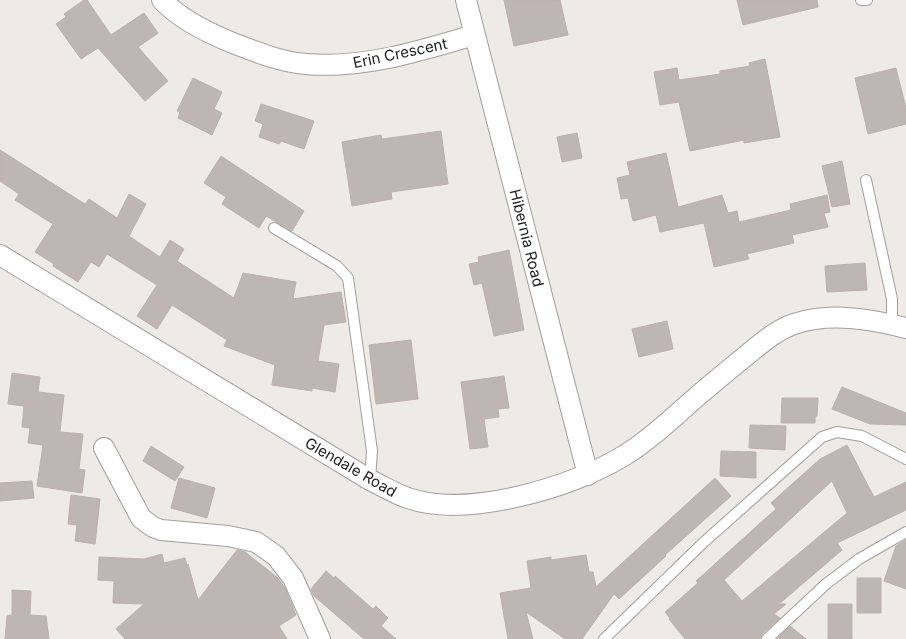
<svg xmlns="http://www.w3.org/2000/svg" width="906" height="639" font-family="Inter,sans-serif">
<style>
.building{fill:#beb6b2;stroke:#beb0a9;fill-rule:evenodd}
.lines{fill:none;stroke-linecap:round;stroke-linejoin:round}
.service-casing{stroke:#9f9f9f;stroke-width:12}
.minor-casing{stroke:#9f9f9f;stroke-width:22}
.service{stroke:#fff;stroke-width:10}
.minor{stroke:#fff;stroke-width:20}
.labels{text-anchor:middle;dominant-baseline:central;stroke-width:4.5;stroke-linejoin:round;paint-order:stroke}
.street-label{font-size:15px;fill:#1e1e1e;stroke:#fff}
</style>
<rect width="100%" height="100%" fill="#eeeae5"/>
<path class="building" d="M 84,0 L 87,0 L 111,35 L 144,13 L 158,33 L 138,47 L 168,81 L 145,101 L 98,48 L 81,59 L 56,24 L 66,17 L 64,14 Z
M 504,0 L 560,0 L 568,35 L 514,46 Z
M 737,0 L 817,0 L 818,7 L 743,25 Z
M 765,59 L 780,137 L 744,143 L 744,140 L 690,151 L 679,102 L 660,105 L 654,72 L 677,68 L 679,80 L 720,74 L 720,71 L 750,66 L 749,63 Z
M 896,68 L 906,108 L 906,124 L 868,134 L 855,78 Z
M 193,78 L 222,92 L 214,109 L 222,113 L 212,135 L 178,118 L 180,112 L 177,111 Z
M 261,104 L 314,121 L 304,149 L 281,141 L 279,144 L 259,137 L 263,124 L 255,121 Z
M 441,131 L 448,184 L 391,192 L 392,199 L 352,206 L 342,142 L 381,135 L 382,139 Z
M 577,133 L 582,158 L 562,162 L 557,137 Z
M 0,150 L 85,204 L 89,199 L 117,218 L 129,194 L 146,204 L 129,236 L 160,257 L 170,240 L 184,249 L 177,261 L 234,298 L 243,273 L 296,282 L 293,299 L 341,292 L 346,322 L 324,325 L 318,361 L 339,364 L 335,392 L 312,388 L 312,391 L 272,385 L 275,365 L 224,346 L 227,340 L 172,305 L 157,329 L 137,316 L 157,285 L 107,254 L 99,267 L 91,262 L 78,282 L 53,266 L 54,264 L 35,252 L 53,224 L 15,200 L 19,194 L 0,181 Z
M 666,153 L 678,207 L 722,195 L 728,213 L 737,211 L 739,222 L 791,210 L 790,204 L 827,195 L 830,212 L 824,213 L 828,227 L 792,235 L 794,243 L 747,254 L 749,259 L 714,267 L 704,223 L 660,232 L 656,215 L 633,221 L 628,198 L 621,199 L 617,178 L 630,175 L 627,162 Z
M 221,156 L 304,211 L 292,231 L 266,216 L 259,228 L 222,204 L 226,197 L 204,183 Z
M 842,161 L 850,204 L 832,207 L 822,166 Z
M 509,250 L 524,330 L 494,336 L 482,283 L 474,285 L 469,264 L 479,262 L 478,257 Z
M 865,263 L 867,290 L 827,292 L 825,266 Z
M 667,321 L 673,349 L 639,357 L 632,329 Z
M 411,340 L 418,399 L 376,404 L 369,345 Z
M 12,373 L 40,377 L 38,392 L 64,395 L 60,432 L 83,434 L 79,469 L 85,470 L 82,493 L 37,486 L 43,445 L 28,443 L 30,428 L 22,427 L 24,406 L 8,404 Z
M 504,376 L 509,408 L 498,409 L 499,417 L 484,419 L 488,447 L 470,449 L 461,382 Z
M 842,387 L 906,413 L 906,425 L 870,424 L 832,409 Z
M 782,398 L 818,398 L 817,416 L 815,416 L 815,423 L 781,423 Z
M 750,425 L 786,426 L 785,450 L 749,448 Z
M 847,445 L 874,497 L 906,482 L 906,510 L 837,543 L 842,550 L 779,604 L 786,604 L 774,614 L 780,618 L 762,634 L 760,639 L 685,639 L 669,619 L 670,618 L 665,612 L 698,583 L 696,581 L 776,509 L 771,503 L 820,459 ZM 832,481 L 847,513 L 742,601 L 724,580 Z
M 151,446 L 184,467 L 175,481 L 143,461 Z
M 721,451 L 756,452 L 756,478 L 720,476 Z
M 179,478 L 215,488 L 207,518 L 171,508 Z
M 715,478 L 731,496 L 665,555 L 666,556 L 619,599 L 614,594 L 582,639 L 565,639 L 526,612 L 533,639 L 508,639 L 500,593 L 531,588 L 527,561 L 551,557 L 551,560 L 586,555 L 589,572 L 593,572 L 596,587 Z
M 32,481 L 34,498 L 0,501 L 0,483 Z
M 71,495 L 100,499 L 95,544 L 75,541 L 77,525 L 68,524 Z
M 906,540 L 906,589 L 884,581 L 896,546 Z
M 237,550 L 245,552 L 278,578 L 285,588 L 296,615 L 279,626 L 287,639 L 125,639 L 116,629 L 144,604 L 113,603 L 114,581 L 98,580 L 99,557 L 144,559 L 162,554 L 164,563 L 185,558 L 187,565 L 188,564 L 198,600 Z
M 326,571 L 334,578 L 335,576 L 373,609 L 376,606 L 388,618 L 381,626 L 396,639 L 364,639 L 314,596 L 311,589 Z
M 857,578 L 881,578 L 881,613 L 857,613 Z
M 12,590 L 31,591 L 30,615 L 46,616 L 49,639 L 5,639 L 7,616 L 12,615 Z
M 828,604 L 852,604 L 852,639 L 828,639 Z
M 790,626 L 806,639 L 777,639 Z"/>
<g class="lines">
<g class="service-casing">
<path id="service" d="M 861,0 L 867,0
M 866,180 L 892,299 L 892,325
M 274,228 L 337,266 L 348,278 L 372,451 L 370,480
M 604,639 L 704,542 L 822,437 L 837,432 L 862,436 L 906,459
M 767,639 L 826,584 L 859,559 L 906,532"/>
</g>
<g class="minor-casing">
<path id="minor" d="M 162,0 C 180,19 208,33 233,43 C 256,52 281,62 306,64 C 363,69 420,51 474,35
M 466,0 L 588,475
M 0,255 L 370,480 C 383,486 395,494 408,498 C 466,519 574,487 625,455 C 646,442 665,425 684,408 C 704,390 726,372 747,355 C 762,343 776,330 794,324 C 830,312 871,319 906,328
M 104,448 L 141,518 L 153,527 L 161,530 L 228,536 L 256,542 L 276,556 L 293,578 L 320,639"/>
</g>
<use href="#service" class="service"/>
<use href="#minor" class="minor"/>
</g>
<g class="labels">
<g class="street-label">
<text transform="translate(400 53) rotate(-12)">Erin Crescent</text>
<text transform="translate(527 238) rotate(76)">Hibernia Road</text>
<text transform="translate(351 467) rotate(30)">Glendale Road</text>
</g>
</g>
</svg>
